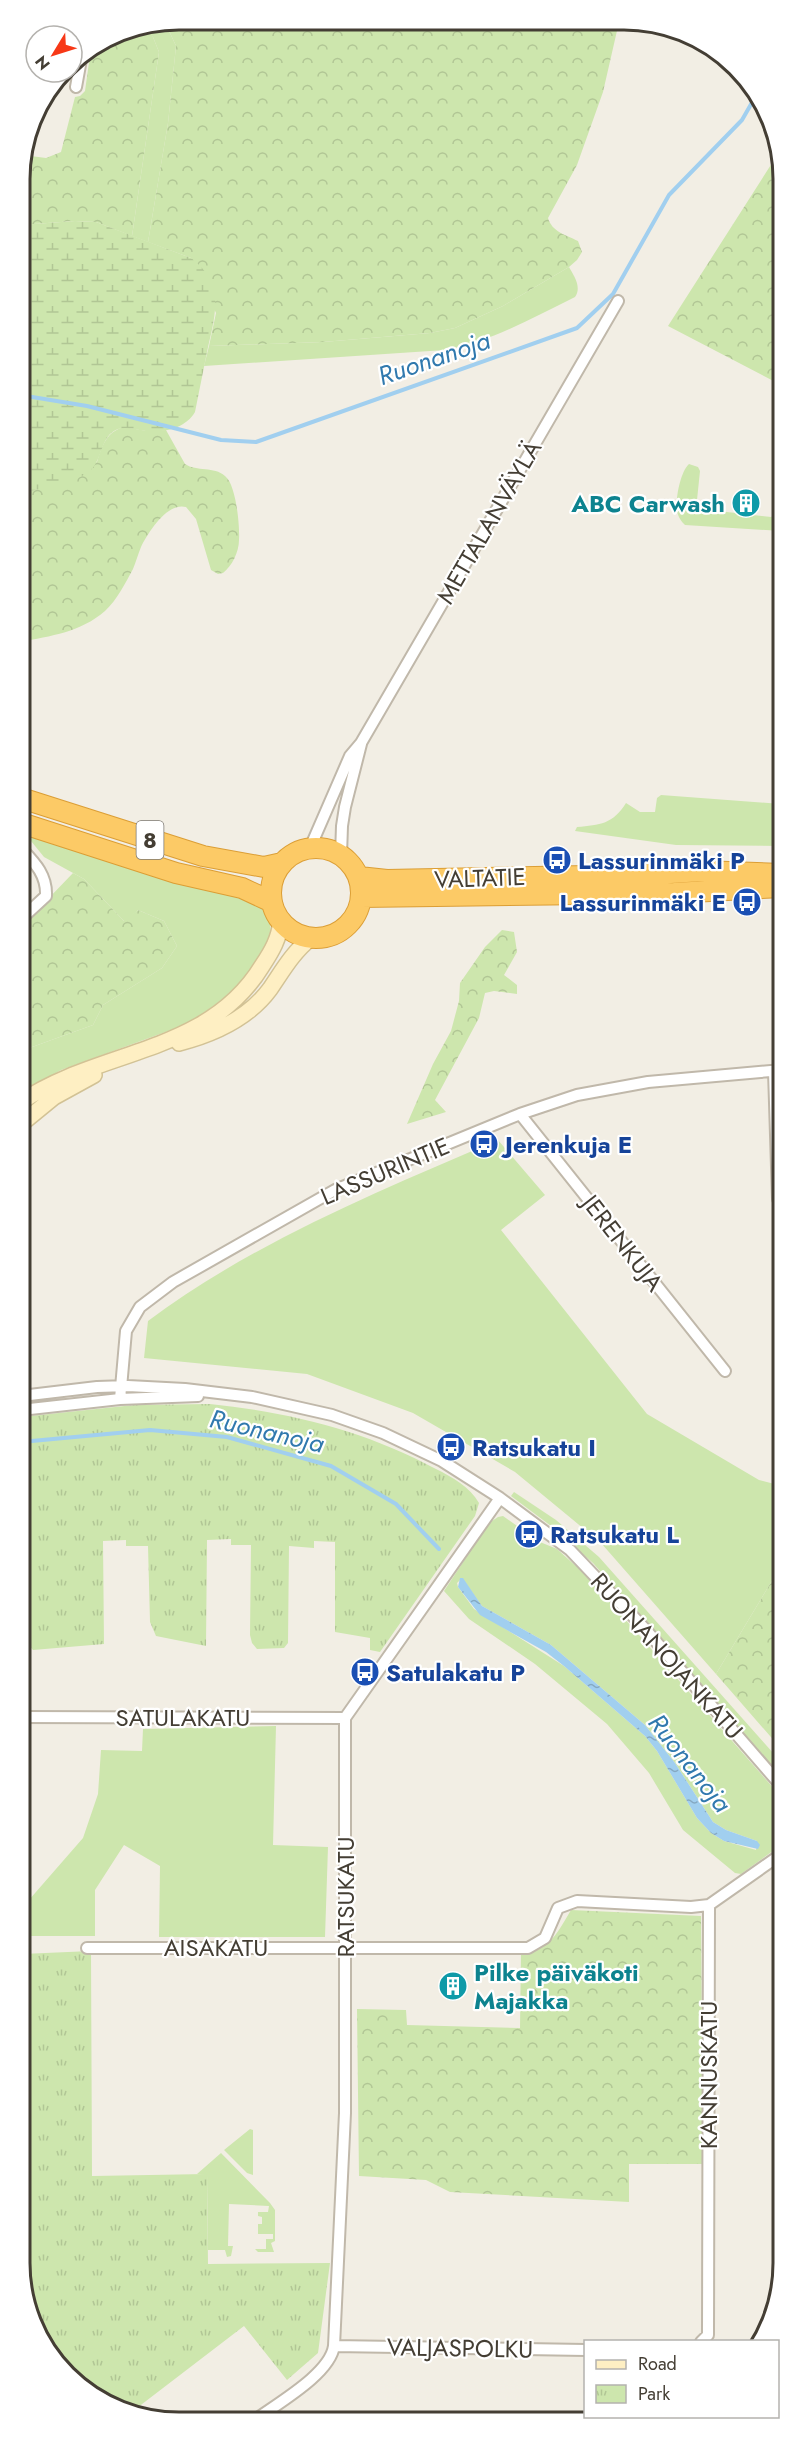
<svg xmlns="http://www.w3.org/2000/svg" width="803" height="2442" font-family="Jost,sans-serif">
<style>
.grass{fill:#cde6ad;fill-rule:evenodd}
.forest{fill:url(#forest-crowns)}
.wetland{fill:url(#wetland-marsh)}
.park{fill:url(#park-tufts)}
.water{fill:url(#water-ripples)}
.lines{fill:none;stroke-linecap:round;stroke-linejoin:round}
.stream{stroke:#a1cfef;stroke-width:4}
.street-casing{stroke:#c0b8aa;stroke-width:14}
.secondary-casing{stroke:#d2c295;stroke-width:18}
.highway-casing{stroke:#db9e36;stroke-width:22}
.street{stroke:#fff;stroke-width:10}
.secondary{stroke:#feefc3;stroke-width:15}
.highway{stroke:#fcca66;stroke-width:20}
.labels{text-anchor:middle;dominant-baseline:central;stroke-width:4.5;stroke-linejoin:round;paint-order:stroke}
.shield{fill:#fff;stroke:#7c7871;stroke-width:1.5}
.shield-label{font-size:22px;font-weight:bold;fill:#443e34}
.culture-label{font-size:24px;font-weight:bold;fill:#0d838f;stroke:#fff;text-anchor:end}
.street-label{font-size:24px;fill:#443e34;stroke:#fff}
.transit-label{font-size:24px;font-weight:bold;fill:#164399;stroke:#fff;text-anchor:start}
.water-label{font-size:26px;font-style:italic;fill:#3079ae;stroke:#fff}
.rim{fill:none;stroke:#443e34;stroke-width:3}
</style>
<defs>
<pattern id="forest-crowns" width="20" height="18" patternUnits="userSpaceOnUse" patternTransform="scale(1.5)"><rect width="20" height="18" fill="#cde6ad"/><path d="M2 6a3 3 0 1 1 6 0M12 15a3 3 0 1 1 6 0" fill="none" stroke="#b1c695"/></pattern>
<pattern id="wetland-marsh" width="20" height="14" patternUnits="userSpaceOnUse" patternTransform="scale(1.5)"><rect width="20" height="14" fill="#cde6ad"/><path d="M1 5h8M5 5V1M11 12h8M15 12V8" fill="none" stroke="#b1c695"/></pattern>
<pattern id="park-tufts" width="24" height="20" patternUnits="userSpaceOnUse" patternTransform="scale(1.5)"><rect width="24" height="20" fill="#cde6ad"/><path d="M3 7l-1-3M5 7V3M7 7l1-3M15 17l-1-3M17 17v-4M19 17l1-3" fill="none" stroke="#b1c695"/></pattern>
<pattern id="water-ripples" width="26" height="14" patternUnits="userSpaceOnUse" patternTransform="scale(1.5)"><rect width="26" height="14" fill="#a1cfef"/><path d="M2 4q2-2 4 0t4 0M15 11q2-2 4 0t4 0" fill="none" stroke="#85a9c2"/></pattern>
</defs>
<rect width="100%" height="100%" fill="#f2eee4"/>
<path class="grass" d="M 165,22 L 176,46 L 168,123 L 148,242 L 132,236 L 159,52 L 151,32 L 145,26 Z
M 569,267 C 574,276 582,287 575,297 C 534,317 491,342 445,350 L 204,366 L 209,346 L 323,342 L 430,333 L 455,328 L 503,306 Z
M 689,464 L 698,467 L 700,471 L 697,500 L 701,509 L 771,517 L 778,513 L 781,507 L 781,531 L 685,525 C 681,521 679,518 677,512 C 675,501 680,472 689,464 Z
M 661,795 L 781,804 L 781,846 L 676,845 L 575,831 L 577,827 C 600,825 613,824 626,803 L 640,812 L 655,812 L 657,798 Z
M 31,833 L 241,895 C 248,899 256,902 261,907 C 299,948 213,1010 182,1026 L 61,1070 L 21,1093 L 21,1051 L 93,1025 L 103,1005 L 162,968 L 177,946 L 164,921 L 138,910 L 125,922 L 84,879 L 44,857 L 31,841 Z
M 498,1140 L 545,1195 L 501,1230 L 647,1414 L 759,1480 L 782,1486 L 782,1564 L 716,1674 L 601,1543 L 515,1472 L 413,1413 L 307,1374 L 144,1358 L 148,1321 C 252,1243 379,1191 498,1140 Z
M 514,1492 L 556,1520 L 599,1557 L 782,1763 L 783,1775 L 775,1769 L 593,1563 L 551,1526 L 511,1496 Z
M 503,1516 L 540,1542 L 557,1549 L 588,1577 L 783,1799 L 783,1844 L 777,1848 L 741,1874 L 735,1873 L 683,1830 L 649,1773 L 607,1724 L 535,1664 L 469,1619 L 444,1591 L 489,1523 L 498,1517 ZM 462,1578 L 482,1606 L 551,1645 L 645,1725 L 675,1763 L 713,1822 L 726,1830 L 757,1841 L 756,1850 L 724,1841 L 711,1833 L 697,1818 L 657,1751 L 645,1736 L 564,1666 L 474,1609 L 458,1587 L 457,1583 Z
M 276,1726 L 273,1845 L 328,1847 L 325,1937 L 159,1937 L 160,1866 L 124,1845 L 95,1890 L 95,1936 L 22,1936 L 22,1908 L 83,1838 L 98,1794 L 101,1750 L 142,1751 L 143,1729 Z
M 250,2129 L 253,2130 L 253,2175 L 247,2173 L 224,2150 Z
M 221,2153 L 270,2203 L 275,2210 L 275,2241 L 271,2243 L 274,2252 L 258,2252 L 255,2249 L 266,2249 L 266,2239 L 273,2239 L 273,2234 L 258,2234 L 258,2224 L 262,2224 L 262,2217 L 258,2216 L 258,2212 L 268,2212 L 269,2206 L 229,2204 L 228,2246 L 233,2246 L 231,2256 L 227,2257 L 225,2250 L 208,2250 L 207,2175 L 197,2174 Z"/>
<path class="forest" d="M 179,20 L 619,22 L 603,92 L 577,165 L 548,218 C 552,232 566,235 578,241 L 582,252 L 577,260 L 569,267 L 503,306 L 455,328 L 430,333 L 323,342 L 209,346 L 216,313 L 191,258 L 148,242 L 168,123 L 176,46 L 165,22 Z
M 145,26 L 151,32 L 159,52 L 132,236 L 96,222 L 75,221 L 20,225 L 20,168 L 23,155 L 46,158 L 61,152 L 75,97 L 80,96 L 85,91 L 91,48 L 118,31 Z
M 781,149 L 781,385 L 668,326 Z
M 124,427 L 147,431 L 166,430 L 185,464 C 197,472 214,466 225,476 C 236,484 240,526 239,540 C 239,552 232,566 223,573 L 218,574 L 211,570 L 196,519 L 186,507 C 167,502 148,533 141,547 C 138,554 136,562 133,569 C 126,582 117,600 105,611 C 81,632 51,636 20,642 L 20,493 L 38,489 L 97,462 C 102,446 106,432 124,427 Z
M 73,873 L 84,879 L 124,921 L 138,910 L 164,921 L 177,946 L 162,968 L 103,1005 L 93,1025 L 21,1051 L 21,927 Z
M 502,930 L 514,932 L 517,952 L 504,975 L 517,985 L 517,994 L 494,991 L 485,993 L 479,1018 L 435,1100 L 446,1112 L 407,1124 L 433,1064 L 451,1031 L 459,1001 L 460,983 L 485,947 Z
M 782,1564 L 783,1751 L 716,1674 Z
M 571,1910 L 701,1916 L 703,2164 L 629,2164 L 629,2202 L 450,2192 L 426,2180 L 359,2176 L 357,2009 L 406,2010 L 407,2025 L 520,2028 L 521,1953 C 548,1954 559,1930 571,1910 Z"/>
<path class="wetland" d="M 75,221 L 96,222 L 191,258 C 226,284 215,316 207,352 C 203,372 199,392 195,412 C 186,428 164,433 146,431 C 137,430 127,426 118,429 C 100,436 103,458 91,470 C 77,483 39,489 20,493 L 20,225 Z"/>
<path class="park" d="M 210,1404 C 289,1412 366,1431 436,1469 C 452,1477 470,1487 479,1503 L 475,1516 L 380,1652 L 370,1650 L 370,1638 L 335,1632 L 335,1542 L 314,1541 L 314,1548 L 289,1546 L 288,1643 L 284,1648 L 257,1649 L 252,1643 L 250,1635 L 251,1545 L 231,1545 L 231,1539 L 207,1540 L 206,1646 L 156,1636 L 150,1622 L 148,1546 L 126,1546 L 126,1540 L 103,1541 L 104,1644 L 33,1650 L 22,1638 L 21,1417 L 134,1405 Z
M 91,1951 L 92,2176 L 207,2174 L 208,2264 L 330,2263 L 318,2353 L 287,2380 L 244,2326 L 133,2411 L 66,2376 L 22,2294 L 22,1954 Z"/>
<path class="water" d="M 460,1578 L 463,1578 L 482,1606 L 551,1645 L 645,1725 L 675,1763 L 713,1822 L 726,1830 L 757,1841 L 760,1845 L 758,1849 L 724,1841 L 711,1833 L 697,1818 L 657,1751 L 645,1736 L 564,1666 L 546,1652 L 480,1615 L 458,1587 Z"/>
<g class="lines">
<path class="stream" d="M 20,395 L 87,406 L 221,440 L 256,442 L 577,328 L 613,294 L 669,195 L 742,120 L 754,99
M 21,1442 L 150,1430 L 227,1437 L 331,1466 L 396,1504 L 439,1549"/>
<g class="street-casing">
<path id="street" d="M 76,87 L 82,54
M 21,848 C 35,863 47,875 46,896 L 21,919
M 310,848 L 350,756 L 361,743 L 618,301
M 341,855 L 342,826 L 345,807 L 361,744
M 774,1071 L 778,1199 L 782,1203
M 520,1114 L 725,1371
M 21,1396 L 97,1387 L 128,1386 L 185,1389 L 252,1397 L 332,1415 L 383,1433 L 442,1461 L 500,1498 L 570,1550 L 646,1630 L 783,1788
M 120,1399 L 126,1331 L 140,1307 L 173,1282 L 335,1190 L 520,1114 L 577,1095 L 648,1082 L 782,1070
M 21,1410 L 120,1399 L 198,1396
M 22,1717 L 345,1718
M 87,1948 L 528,1948 L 545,1938 L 558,1908 L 577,1901 L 691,1907 L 709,1905
M 701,2342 L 708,2335 L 709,1905 L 783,1853
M 334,2346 L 586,2350
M 255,2420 C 278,2403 330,2374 334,2346 L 345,2113 L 345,1718 L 500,1498"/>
</g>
<g class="secondary-casing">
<path id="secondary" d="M 179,1043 C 214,1034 248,1019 270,989 C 283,970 293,952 311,938
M 21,1102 C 98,1049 208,1055 262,966 C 272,951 279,939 281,921
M 21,1124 L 54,1097 L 94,1075"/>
</g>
<g class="highway-casing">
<path id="highway" d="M 21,798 L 203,856 L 264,867 L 282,863
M 21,823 L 176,873 L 242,888 L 272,902
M271 893a45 45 0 1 1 90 0a45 45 0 1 1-90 0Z
M 359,877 L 387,880 L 640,875 L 701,871 L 781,874
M 361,897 L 674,893 L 781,887"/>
</g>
<use href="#street" class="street"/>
<use href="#secondary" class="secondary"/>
<use href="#highway" class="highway"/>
</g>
<defs>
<g id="building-disc" transform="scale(1.5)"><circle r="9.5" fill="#0f9aa8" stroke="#fff"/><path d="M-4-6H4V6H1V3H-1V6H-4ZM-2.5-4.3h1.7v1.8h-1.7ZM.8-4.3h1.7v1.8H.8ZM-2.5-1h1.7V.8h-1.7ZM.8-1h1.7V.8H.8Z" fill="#fff"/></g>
<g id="bus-disc" transform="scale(1.5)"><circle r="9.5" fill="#1a4fb4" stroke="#fff"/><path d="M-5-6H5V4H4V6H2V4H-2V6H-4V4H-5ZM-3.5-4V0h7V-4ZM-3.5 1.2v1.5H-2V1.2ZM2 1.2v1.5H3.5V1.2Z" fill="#fff"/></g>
</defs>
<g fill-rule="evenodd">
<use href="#building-disc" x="746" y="503"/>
<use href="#bus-disc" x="557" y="860"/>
<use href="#bus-disc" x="747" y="902"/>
<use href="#bus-disc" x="484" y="1144"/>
<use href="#bus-disc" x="451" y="1447"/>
<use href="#bus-disc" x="529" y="1534"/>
<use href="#bus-disc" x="365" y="1672"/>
<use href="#building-disc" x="453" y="1986"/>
</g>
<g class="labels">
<rect class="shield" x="136.5" y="821" width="27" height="38" rx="4.5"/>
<g class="shield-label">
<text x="150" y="840">8</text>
</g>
<g class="culture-label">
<text x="725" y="503">ABC Carwash</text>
<text x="474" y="1972" text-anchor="start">Pilke päiväkoti<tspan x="474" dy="28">Majakka</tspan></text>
</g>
<g class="street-label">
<text transform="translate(489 522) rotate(-60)">METTALANVÄYLÄ</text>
<text transform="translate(480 878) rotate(-2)">VALTATIE</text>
<text transform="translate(385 1171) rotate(-23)">LASSURINTIE</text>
<text transform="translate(623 1243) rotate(52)">JERENKUJA</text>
<text transform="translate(667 1656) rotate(48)">RUONANOJANKATU</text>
<text x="183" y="1717">SATULAKATU</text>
<text transform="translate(345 1897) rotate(-90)">RATSUKATU</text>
<text x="216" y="1947">AISAKATU</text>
<text transform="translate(708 2075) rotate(-90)">KANNUSKATU</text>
<text transform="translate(460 2348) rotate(1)">VALJASPOLKU</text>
</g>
<g class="transit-label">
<text x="578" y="860">Lassurinmäki P</text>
<text x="726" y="902" text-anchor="end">Lassurinmäki E</text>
<text x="505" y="1144">Jerenkuja E</text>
<text x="472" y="1447">Ratsukatu I</text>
<text x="550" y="1534">Ratsukatu L</text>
<text x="386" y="1672">Satulakatu P</text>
</g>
<g class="water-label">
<text transform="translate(434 358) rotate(-19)">Ruonanoja</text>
<text transform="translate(267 1431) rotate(13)">Ruonanoja</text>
<text transform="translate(690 1763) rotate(52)">Ruonanoja</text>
</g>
</g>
<path d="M0 0H803V2442H0ZM179 30H624A149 149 0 0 1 773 179V2263A149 149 0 0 1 624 2412H179A149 149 0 0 1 30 2263V179A149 149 0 0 1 179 30Z" fill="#fff" fill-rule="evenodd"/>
<path class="rim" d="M179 30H624A149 149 0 0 1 773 179V2263A149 149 0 0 1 624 2412H179A149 149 0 0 1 30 2263V179A149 149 0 0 1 179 30Z"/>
<rect x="584" y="2340" width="195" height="78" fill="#ffffff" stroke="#b4b2ae" stroke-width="1.5"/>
<rect x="596" y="2360" width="30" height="9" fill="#feefc3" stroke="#b4b2ae" stroke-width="1.5"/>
<text x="638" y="2370" font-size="18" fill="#443e34">Road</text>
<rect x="596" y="2385" width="30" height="18" fill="url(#park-tufts)" stroke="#b4b2ae" stroke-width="1.5"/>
<text x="638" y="2400" font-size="18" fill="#443e34">Park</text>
<g transform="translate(54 54) rotate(232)"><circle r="28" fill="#ffffff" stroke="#b4b2ae" stroke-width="1.5"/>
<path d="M0-4.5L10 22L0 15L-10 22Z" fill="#f73817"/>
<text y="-9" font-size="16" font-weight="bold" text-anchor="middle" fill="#443e34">N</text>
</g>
</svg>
